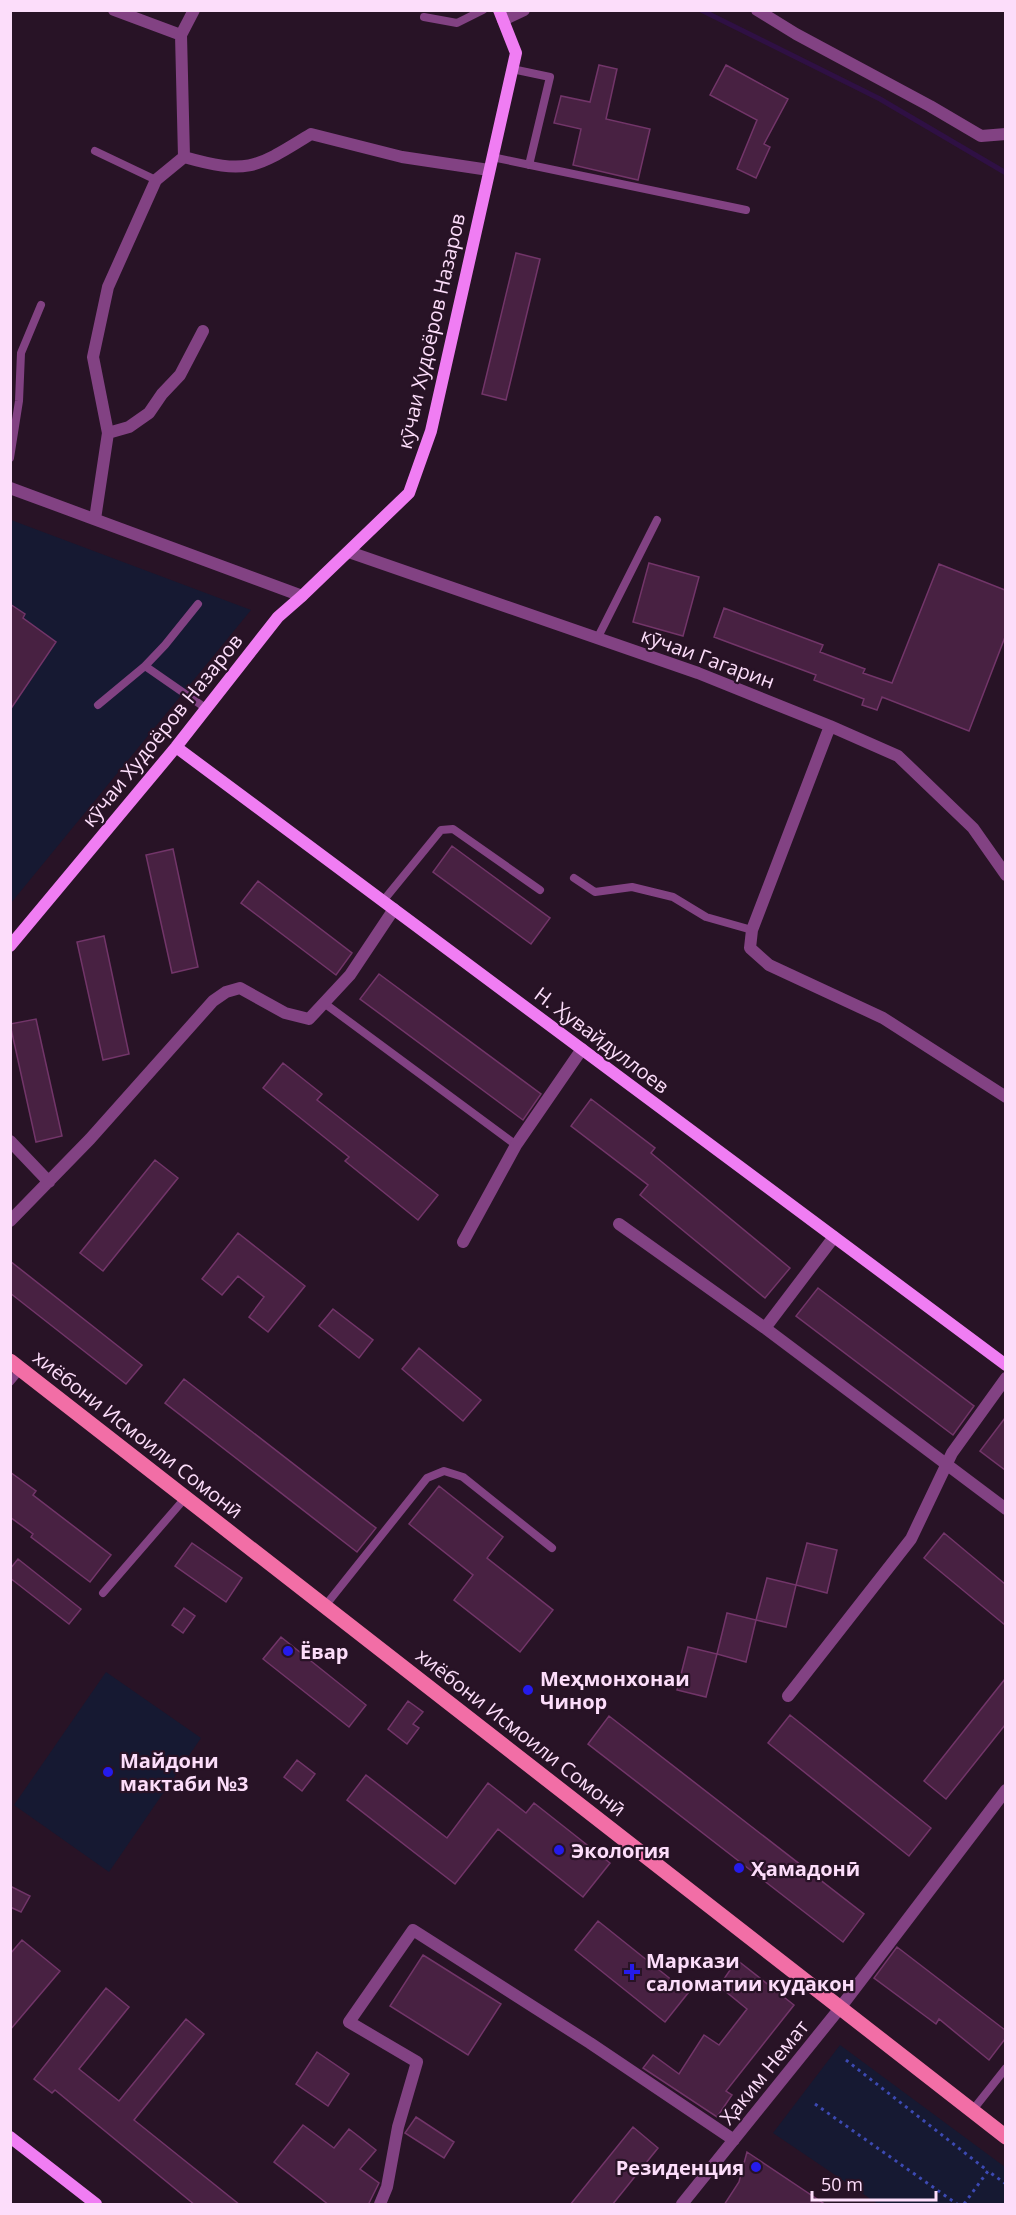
<svg xmlns="http://www.w3.org/2000/svg" width="1016" height="2215" font-family="'Open Sans',sans-serif">
<style>
.green{fill:#161932}
.lines{fill:none;stroke-linecap:round;stroke-linejoin:round}
.stream{stroke:#2f1044;stroke-width:5}
.building{fill:#482142;stroke:#723569;stroke-width:1.5}
.path{stroke:#3c49b2;stroke-width:3;stroke-dasharray:3 4.5;stroke-linecap:butt}
.lane{stroke:#824283;stroke-width:8}
.street{stroke:#824283;stroke-width:12}
.secondary{stroke:#f07df3;stroke-width:12}
.primary{stroke:#f26ea6;stroke-width:15}
.poi-dot{fill:#251beb;stroke:#281326;stroke-width:2}
.labels{text-anchor:middle;dominant-baseline:central;stroke-width:4.5;stroke-linejoin:round;paint-order:stroke}
.street-label{font-size:20px;fill:#fcddfa;stroke:#281326}
.poi-label{font-size:20px;font-weight:bold;fill:#fcddfa;stroke:#281326;text-anchor:start}
</style>
<rect width="100%" height="100%" fill="#281326"/>
<path class="green" d="M 11,520 L 251,610 L 11,903 Z
M 106,1672 L 201,1738 L 109,1872 L 14,1805 Z
M 840,2045 L 1005,2167 L 1005,2204 L 878,2204 L 773,2133 Z"/>
<g class="lines">
<path class="stream" d="M 701,10 L 880,99 L 1006,173"/>
</g>
<path class="building" d="M 599,65 L 617,69 L 606,119 L 650,129 L 638,180 L 573,165 L 581,129 L 554,123 L 561,96 L 590,102 Z
M 726,65 L 788,99 L 764,144 L 770,147 L 756,178 L 737,169 L 757,120 L 710,95 Z
M 516,253 L 540,259 L 506,400 L 482,394 Z
M 649,563 L 699,577 L 683,636 L 633,622 Z
M 939,564 L 1005,590 L 1005,637 L 969,731 L 882,697 L 877,710 L 862,705 L 864,699 L 814,680 L 816,675 L 714,637 L 724,608 L 823,645 L 820,652 L 865,669 L 863,673 L 892,683 Z
M 10,604 L 25,614 L 23,618 L 56,642 L 10,710 Z
M 452,846 L 550,918 L 531,944 L 433,872 Z
M 173,849 L 198,967 L 172,973 L 146,855 Z
M 258,881 L 352,953 L 336,975 L 241,903 Z
M 104,936 L 129,1054 L 103,1060 L 77,942 Z
M 379,974 L 541,1094 L 523,1120 L 360,999 Z
M 36,1019 L 62,1136 L 36,1142 L 10,1024 Z
M 283,1063 L 322,1094 L 317,1100 L 438,1195 L 418,1220 L 345,1161 L 349,1157 L 263,1088 Z
M 591,1099 L 655,1148 L 651,1153 L 790,1268 L 765,1298 L 640,1195 L 648,1185 L 571,1126 Z
M 155,1160 L 178,1178 L 103,1271 L 80,1253 Z
M 238,1233 L 305,1286 L 268,1332 L 249,1317 L 264,1297 L 238,1276 L 222,1295 L 202,1279 Z
M 10,1261 L 142,1365 L 126,1384 L 10,1293 Z
M 818,1288 L 974,1406 L 953,1435 L 796,1316 Z
M 333,1309 L 373,1340 L 359,1358 L 319,1326 Z
M 419,1348 L 481,1400 L 463,1421 L 402,1369 Z
M 184,1379 L 376,1528 L 357,1552 L 165,1403 Z
M 1005,1418 L 1005,1470 L 980,1451 Z
M 10,1472 L 36,1491 L 33,1495 L 111,1555 L 90,1582 L 31,1537 L 33,1534 L 10,1517 Z
M 439,1486 L 503,1537 L 487,1558 L 553,1610 L 520,1652 L 454,1600 L 473,1575 L 409,1524 Z
M 944,1533 L 1005,1584 L 1005,1625 L 924,1558 Z
M 192,1543 L 242,1578 L 226,1602 L 175,1566 Z
M 807,1543 L 837,1550 L 827,1593 L 796,1585 Z
M 18,1559 L 81,1609 L 69,1624 L 10,1578 L 10,1569 Z
M 767,1578 L 796,1585 L 786,1627 L 756,1620 Z
M 184,1608 L 195,1616 L 183,1633 L 172,1625 Z
M 727,1613 L 756,1620 L 746,1662 L 717,1654 Z
M 281,1637 L 366,1705 L 349,1727 L 263,1659 Z
M 688,1647 L 717,1654 L 706,1697 L 677,1690 Z
M 1005,1679 L 1005,1725 L 946,1799 L 924,1781 Z
M 408,1701 L 423,1712 L 413,1724 L 419,1728 L 407,1744 L 388,1729 Z
M 790,1715 L 931,1828 L 909,1856 L 768,1743 Z
M 609,1716 L 864,1914 L 843,1942 L 588,1744 Z
M 297,1760 L 315,1774 L 302,1791 L 284,1777 Z
M 366,1775 L 447,1838 L 488,1783 L 526,1813 L 534,1803 L 610,1863 L 583,1897 L 498,1829 L 455,1884 L 347,1800 Z
M 10,1886 L 30,1896 L 21,1912 L 10,1907 Z
M 598,1921 L 688,1993 L 665,2022 L 575,1950 Z
M 22,1940 L 60,1971 L 10,2030 L 10,1954 Z
M 897,1947 L 1005,2030 L 1005,2039 L 989,2060 L 939,2019 L 936,2024 L 874,1978 Z
M 423,1955 L 501,2004 L 468,2055 L 390,2006 Z
M 737,1960 L 794,2005 L 726,2091 L 732,2095 L 717,2117 L 643,2068 L 653,2055 L 679,2074 L 704,2035 L 719,2045 L 747,2009 L 719,1986 Z
M 106,1988 L 129,2007 L 79,2069 L 119,2101 L 186,2019 L 204,2034 L 134,2120 L 240,2205 L 195,2205 L 55,2090 L 52,2093 L 34,2079 Z
M 317,2052 L 349,2074 L 328,2106 L 296,2084 Z
M 416,2117 L 454,2142 L 444,2158 L 405,2133 Z
M 303,2125 L 334,2148 L 349,2129 L 376,2150 L 360,2169 L 379,2183 L 368,2205 L 329,2205 L 274,2162 Z
M 633,2127 L 658,2148 L 612,2205 L 570,2205 Z
M 747,2152 L 826,2205 L 724,2205 L 739,2182 Z"/>
<g class="lines">
<path class="path" d="M 846,2060 L 988,2171
M 815,2104 L 957,2204
M 964,2204 L 988,2171 L 1006,2184"/>
<path class="lane" d="M 424,17 L 457,23 L 483,10
M 512,69 L 550,77 L 529,165
M 95,151 L 156,180
M 492,157 L 746,210
M 10,458 L 19,401 L 21,353 L 41,305
M 597,639 L 657,520
M 145,666 L 165,645 L 198,604
M 98,705 L 145,666 L 207,709
M 574,878 L 595,892 L 632,887 L 673,897 L 706,917 L 752,930
M 383,901 L 441,830 L 453,829 L 540,890
M 324,1003 L 516,1145
M 10,1382 L 21,1369
M 103,1593 L 186,1497
M 325,1606 L 427,1478 L 444,1471 L 463,1477 L 552,1548
M 972,2111 L 1006,2068"/>
<path class="street" d="M 114,10 L 181,35 L 194,10
M 757,10 L 796,34 L 930,106 L 981,136 L 1006,134
M 503,20 L 524,10
M 181,35 L 184,157
M 108,433 L 129,427 L 149,413 L 162,394 L 180,375 L 203,331
M 10,488 L 302,596
M 95,519 L 108,433 L 93,357 L 108,287 L 156,180 L 184,157 C 248,175 256,168 311,134 L 402,157 L 489,170
M 349,552 L 698,673 L 830,726 L 898,756 L 973,828 L 1006,875
M 830,726 L 752,930 L 750,948 L 769,965 L 883,1018 L 1006,1097
M 10,1141 L 49,1182
M 10,1221 L 90,1139 L 213,1001 L 226,992 L 240,988 L 285,1013 L 309,1019 L 350,975 L 394,909
M 619,1224 L 765,1328 L 1006,1509
M 463,1242 L 516,1145 L 582,1049
M 765,1328 L 834,1237
M 788,1696 L 911,1539 L 952,1453 L 1006,1378
M 380,2204 L 387,2187 L 398,2127 L 417,2062 L 349,2022 L 413,1930 L 590,2043 L 734,2140
M 682,2204 L 840,2008 L 1006,1790"/>
<path class="secondary" d="M 176,747 L 1006,1365
M 10,946 L 176,747 L 278,617 L 302,596 L 409,493 L 431,431 L 516,53 L 499,10
M 10,2137 L 96,2204"/>
<path class="primary" d="M 10,1361 L 1006,2137"/>
</g>
<g class="poi-dot">
<circle cx="288" cy="1651" r="6"/>
<circle cx="528" cy="1690" r="6"/>
<circle cx="108" cy="1772" r="6"/>
<circle cx="559" cy="1850" r="6"/>
<circle cx="739" cy="1868" r="6"/>
<path d="M629 1963h6v6h6v6h-6v6h-6v-6h-6v-6h6z"/>
<circle cx="756" cy="2167" r="6"/>
</g>
<g class="labels">
<g class="street-label">
<text transform="translate(431 331) rotate(-77)">кӯчаи Худоёров Назаров</text>
<text transform="translate(708 658) rotate(20)">кӯчаи Гагарин</text>
<text transform="translate(162 730) rotate(-51)">кӯчаи Худоёров Назаров</text>
<text transform="translate(602 1040) rotate(37)">Н. Ҳувайдуллоев</text>
<text transform="translate(138 1434) rotate(38)">хиёбони Исмоили Сомонӣ</text>
<text transform="translate(521 1732) rotate(38)">хиёбони Исмоили Сомонӣ</text>
<text transform="translate(764 2072) rotate(-51)">Ҳаким Немат</text>
</g>
<g class="poi-label">
<text x="300" y="1651">Ёвар</text>
<text x="540" y="1678">Меҳмонхонаи<tspan x="540" dy="23">Чинор</tspan></text>
<text x="120" y="1760">Майдони<tspan x="120" dy="23">мактаби №3</tspan></text>
<text x="571" y="1850">Экология</text>
<text x="751" y="1868">Ҳамадонӣ</text>
<text x="646" y="1960">Маркази<tspan x="646" dy="23">саломатии кудакон</tspan></text>
<text x="744" y="2167" text-anchor="end">Резиденция</text>
</g>
</g>
<rect width="1016" height="2215" fill="none" stroke="#fcddfa" stroke-width="24"/>
<path d="M812 2191v9h124v-9" fill="none" stroke="#fcddfa" stroke-width="3"/>
<text x="821" y="2191" font-size="18" fill="#fcddfa" stroke="#281326" stroke-width="4.5" paint-order="stroke">50 m</text>
</svg>
